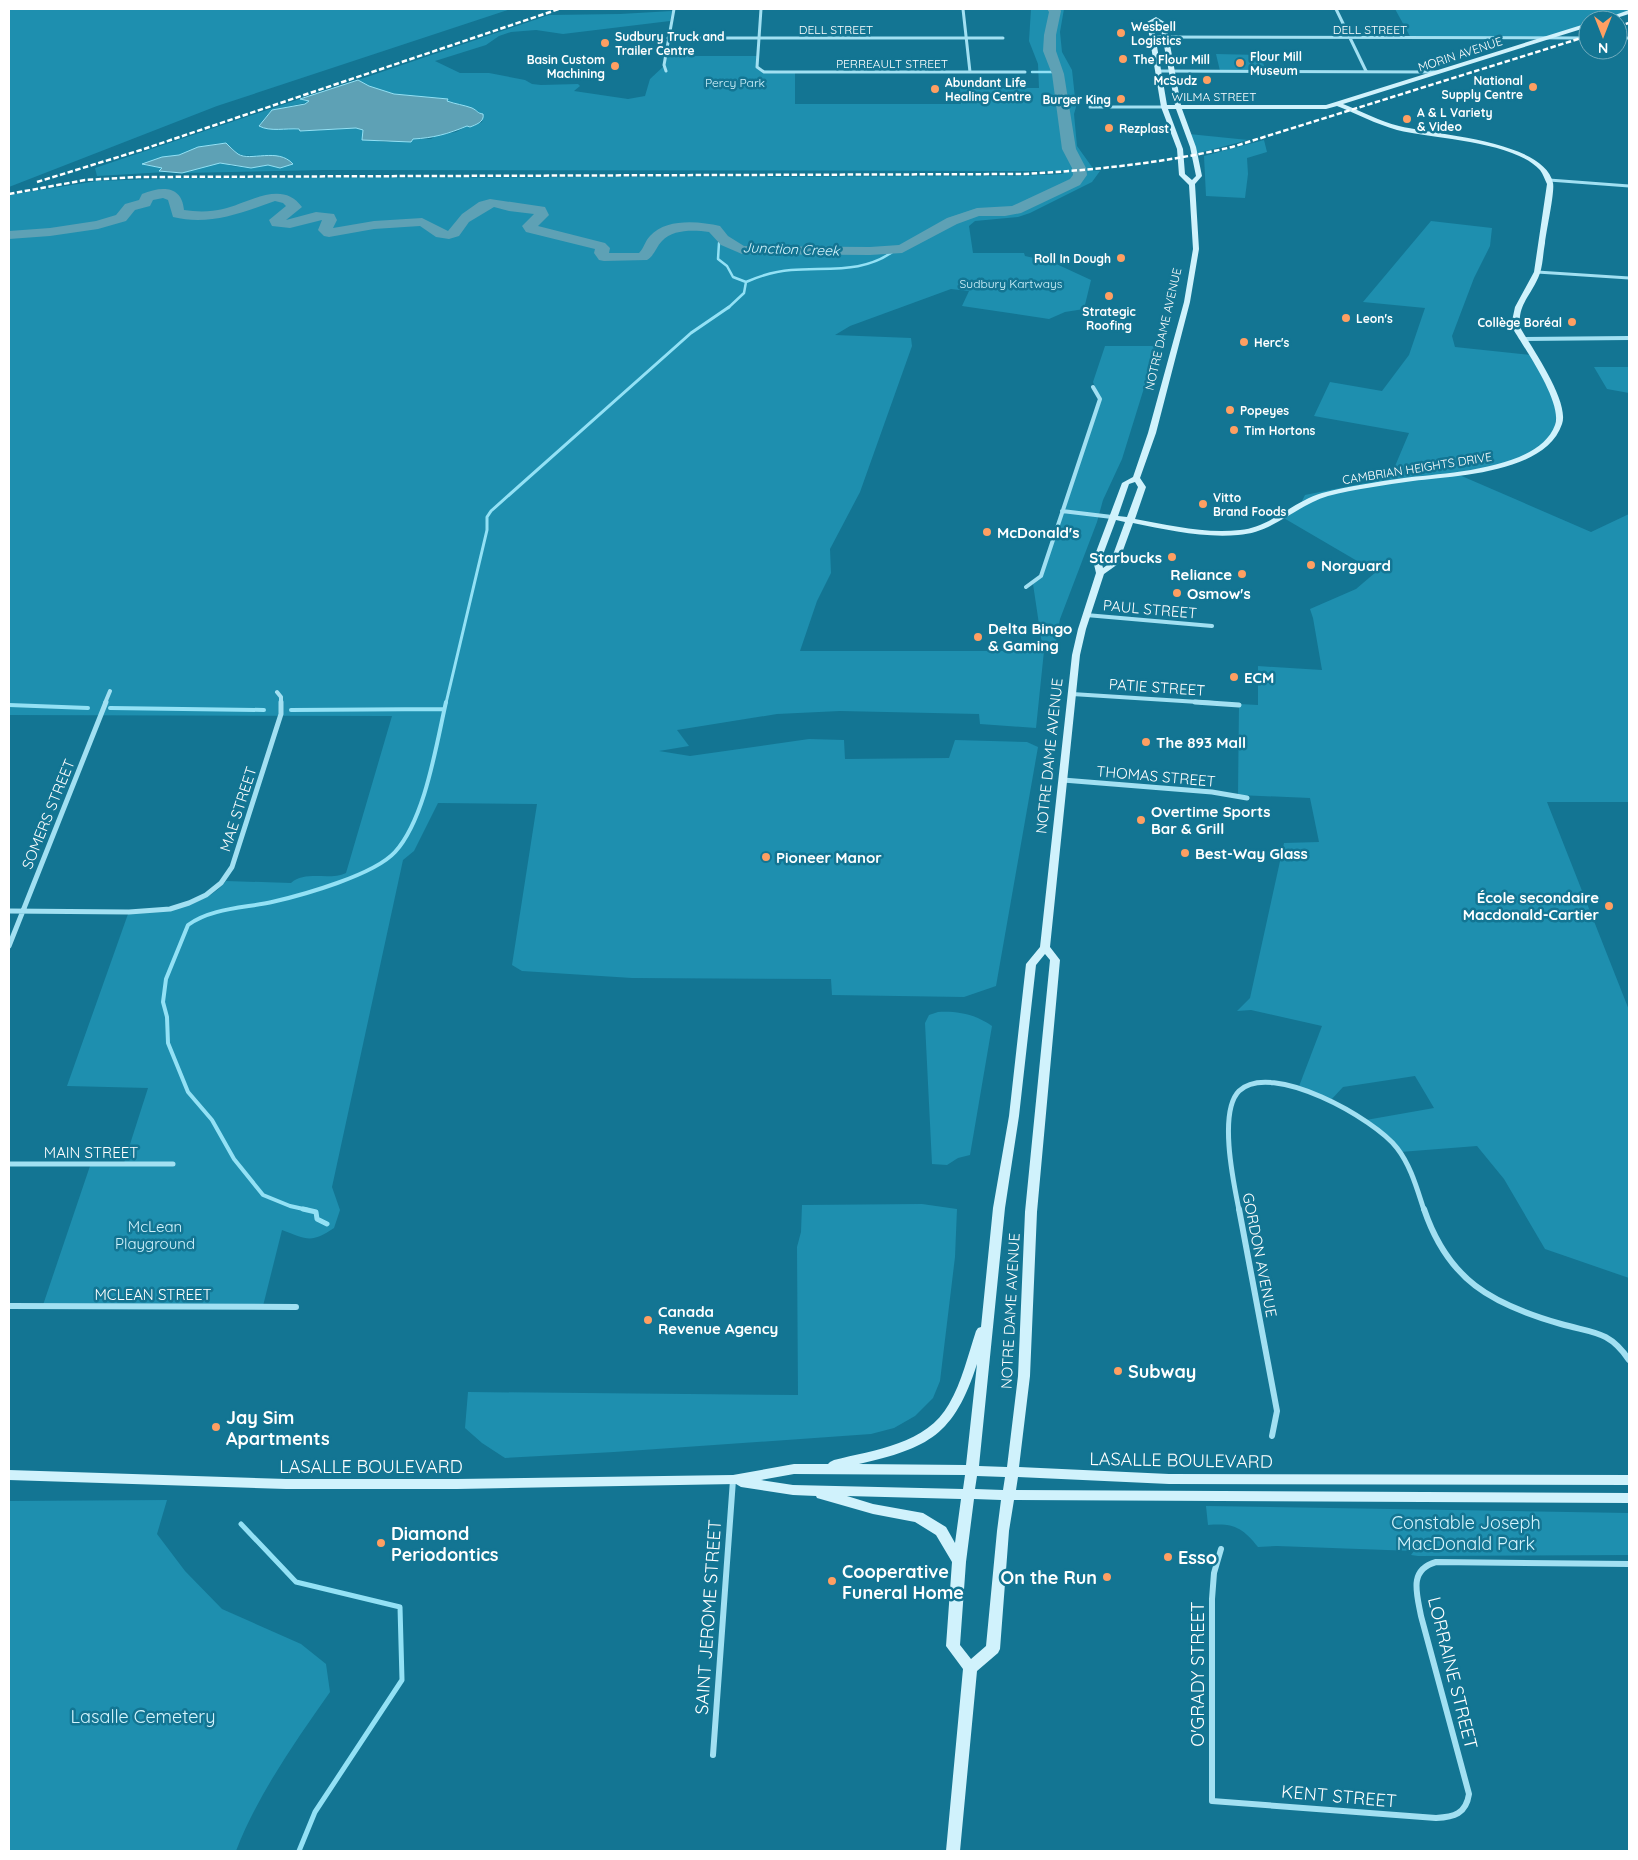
<svg xmlns="http://www.w3.org/2000/svg" width="1638" height="1860" font-family="Quicksand,sans-serif">
<style>
.green{fill:#1e8faf}
.water{fill:#5ea1b5;stroke:#93e1f5}
.lines{fill:none;stroke-linecap:round;stroke-linejoin:round}
.stream-far3{stroke:#93e1f5;stroke-width:2.5}
.stream-far2{stroke:#93e1f5;stroke-width:3}
.stream-far1{stroke:#93e1f5;stroke-width:4}
.stream{stroke:#93e1f5;stroke-width:5}
.river{fill:#5ea1b5;fill-rule:evenodd}
.street-far3{stroke:#a2e0f2;stroke-width:3}
.street-far2{stroke:#a2e0f2;stroke-width:4}
.street-far1{stroke:#a2e0f2;stroke-width:5}
.street{stroke:#a2e0f2;stroke-width:6}
.secondary{fill:#d0f2fc;fill-rule:evenodd}
.rail{stroke:#fff;stroke-width:2.5;stroke-dasharray:5.5 2.5;stroke-linecap:butt}
.poi-dot{fill:#ff9f62;stroke:#137593;stroke-width:2}
.labels{text-anchor:middle;dominant-baseline:central;stroke-width:5;stroke-linejoin:round;paint-order:stroke}
.far-poi-label{font-size:12px;font-weight:bold;fill:#fff;stroke:#137593;text-anchor:start}
.far-street-label{font-size:12px;fill:#fff;stroke:#137593}
.far-park-label{font-size:12px;fill:#d4f4fd;stroke:#137593}
.far-water-label{font-size:14px;font-style:italic;fill:#d6f4fc;stroke:#137593}
.poi-label{font-size:15px;font-weight:bold;fill:#fff;stroke:#137593;text-anchor:start}
.street-label{font-size:15px;fill:#fff;stroke:#137593}
.park-label{font-size:15px;fill:#d4f4fd;stroke:#137593}
.near-poi-label{font-size:18px;font-weight:bold;fill:#fff;stroke:#137593;text-anchor:start}
.near-street-label{font-size:18px;fill:#fff;stroke:#137593}
.near-park-label{font-size:18px;fill:#d4f4fd;stroke:#137593}
</style>
<rect width="100%" height="100%" fill="#137593"/>
<path class="green" d="M 9,9 L 511,9 L 217,106 L 9,187 Z
M 1031,9 L 1064,9 L 1060,32 L 1062,52 L 1072,70 L 1076,107 L 1074,114 L 1077,146 L 1092,167 L 1090,170 L 1100,171 L 1092,182 L 1030,213 L 1018,217 L 975,221 L 969,226 L 973,253 L 1024,253 L 1025,256 L 1052,262 L 1091,280 L 1084,309 L 1065,312 L 1049,319 L 962,306 L 969,291 L 951,289 L 850,326 L 835,335 L 911,338 L 912,346 L 860,492 L 830,549 L 831,573 L 817,601 L 800,651 L 1043,651 L 1033,584 L 1042,576 L 1100,399 L 1093,382 L 1105,346 L 1157,346 L 1122,459 L 1103,500 L 1097,522 L 1060,619 L 1056,642 L 1044,651 L 1036,728 L 980,724 L 979,714 L 840,711 L 777,714 L 677,730 L 689,746 L 659,751 L 690,756 L 809,739 L 844,740 L 845,759 L 949,758 L 955,740 L 1027,742 L 1038,747 L 996,986 L 964,997 L 832,995 L 831,979 L 632,978 L 522,971 L 512,965 L 537,804 L 438,803 L 414,851 L 403,860 L 332,1187 L 340,1210 L 334,1228 C 311,1244 306,1239 282,1230 L 263,1306 L 43,1305 L 91,1163 L 124,1163 L 148,1088 L 67,1086 L 128,914 C 158,910 206,908 226,881 L 291,883 C 306,870 329,881 346,873 L 392,716 L 9,715 L 9,195 L 97,181 L 181,178 L 1019,176 L 1062,174 L 1068,171 L 324,170 L 182,173 L 216,163 L 228,164 L 231,166 L 251,168 L 268,165 L 280,168 L 292,163 L 286,158 L 240,155 L 226,143 L 215,144 L 179,155 L 162,157 L 145,165 L 162,168 L 162,171 L 166,172 L 97,176 L 95,168 L 300,99 L 307,100 L 309,102 L 272,110 L 259,125 L 269,129 L 289,128 L 306,131 L 356,128 L 363,130 L 362,140 C 370,139 376,141 384,142 C 392,142 399,139 406,142 L 413,139 L 431,139 L 437,135 L 456,132 L 467,126 L 470,127 L 482,122 L 483,114 L 440,98 L 394,94 L 369,86 L 358,80 L 549,15 L 620,14 L 672,11 L 670,21 L 563,34 L 536,30 L 511,32 L 499,36 L 486,45 L 435,61 L 460,73 L 489,73 L 525,80 L 532,84 L 541,85 L 578,84 L 580,86 L 574,91 L 628,99 L 645,96 L 650,79 L 665,65 L 666,56 L 758,56 L 757,67 L 760,70 L 795,72 L 795,104 L 961,104 L 960,88 L 1039,88 L 1038,64 L 1029,41 Z
M 1395,9 L 1629,9 L 1629,12 L 1603,20 L 1588,20 L 1588,25 L 1546,38 L 1411,38 Z
M 1216,54 L 1260,55 L 1266,71 L 1220,71 Z
M 1189,134 L 1248,140 L 1195,154 Z
M 1264,140 L 1267,152 L 1247,158 L 1248,174 L 1245,198 L 1206,196 L 1204,156 Z
M 1431,221 L 1492,228 L 1490,246 L 1474,278 L 1452,336 L 1455,347 L 1532,355 L 1558,402 L 1554,434 L 1533,452 L 1500,465 L 1457,474 L 1591,532 L 1629,514 L 1629,802 L 1547,802 L 1629,1010 L 1629,1278 L 1545,1249 L 1504,1179 L 1477,1146 L 1400,1152 L 1366,1120 L 1434,1108 L 1415,1076 L 1343,1087 L 1330,1101 L 1298,1089 L 1322,1026 L 1251,1010 L 1237,1011 L 1250,998 L 1284,843 L 1319,842 L 1310,798 L 1238,795 L 1239,704 L 1258,705 L 1258,666 L 1322,670 L 1313,618 L 1310,609 L 1356,589 L 1376,572 L 1282,517 L 1300,505 L 1305,495 L 1390,478 L 1409,433 L 1314,416 L 1330,382 L 1382,391 L 1409,355 L 1425,308 L 1363,302 Z
M 1594,367 L 1629,367 L 1629,393 L 1607,389 Z
M 938,1012 C 957,1011 975,1014 992,1026 L 970,1155 L 958,1158 L 947,1165 L 932,1164 L 925,1023 L 929,1015 Z
M 922,1204 L 957,1209 L 955,1257 L 940,1381 L 933,1398 L 915,1416 L 894,1428 L 871,1434 L 614,1452 L 505,1458 L 482,1443 L 465,1428 L 468,1392 L 798,1395 L 797,1247 L 801,1232 L 802,1205 Z
M 167,1500 L 157,1534 L 185,1571 L 222,1609 L 301,1644 L 326,1664 L 330,1692 C 295,1742 258,1794 236,1851 L 9,1851 L 9,1501 Z
M 1206,1506 L 1629,1513 L 1629,1555 L 1418,1556 L 1411,1555 L 1414,1551 L 1277,1546 L 1258,1547 C 1242,1527 1233,1523 1208,1525 Z"/>
<path class="water" d="M 358,80 L 369,86 L 394,94 L 448,99 L 447,101 C 455,104 464,105 472,108 C 478,111 477,113 483,114 C 485,122 475,125 470,127 L 467,126 C 448,134 433,138 413,139 L 411,142 L 362,140 L 363,130 L 356,128 L 300,131 L 299,129 C 286,128 270,132 259,126 L 272,110 L 305,104 L 309,101 L 300,99 Z
M 226,143 C 230,147 234,151 238,154 C 250,162 278,147 293,164 L 280,168 L 268,165 L 251,168 L 220,163 L 182,173 L 159,171 L 162,168 L 142,164 L 162,157 L 179,155 L 198,147 Z"/>
<g class="lines">
<path class="stream-far3" d="M 1032,72 L 1056,72
M 724,239 L 719,243 L 718,259 L 727,266 L 733,277 L 746,282 L 744,293 L 728,308
M 746,282 C 760,276 775,271 791,270 C 828,267 864,274 895,250"/>
<path class="stream-far2" d="M 446,703 L 487,530 L 487,517 L 491,511 L 691,333 L 729,307"/>
<path class="stream-far1" d="M 9,705 L 88,708
M 110,708 L 264,710
M 291,710 L 443,709
M 308,1210 L 290,1206 L 263,1195 L 234,1159 L 212,1120 L 188,1092 L 168,1043 L 167,1017 L 163,1002 L 166,979 L 188,925 C 211,908 245,908 272,902 C 303,895 374,875 395,852 C 425,819 436,746 446,702"/>
<path class="stream" d="M 303,1209 L 316,1212 L 317,1219 L 327,1224
M 241,1524 L 296,1582 L 400,1607 L 402,1680 L 315,1812 L 299,1851"/>
<path class="river" d="M 1047,9 L 1060,9 L 1061,11 L 1056,35 L 1056,51 L 1064,74 L 1076,149 L 1086,168 L 1087,175 L 1080,185 L 1021,213 L 1005,216 L 979,216 L 957,224 L 902,253 L 870,255 L 742,254 L 721,245 L 709,232 C 694,230 673,229 662,241 C 656,247 655,255 647,260 L 604,261 L 599,260 L 594,253 L 595,249 L 526,232 L 522,226 L 534,214 L 509,211 L 494,207 L 469,222 L 459,236 L 449,239 L 436,237 L 420,226 L 374,229 L 329,237 L 324,236 L 318,230 L 322,220 L 290,228 L 272,226 L 269,220 L 286,206 L 283,203 L 275,201 C 241,213 209,226 173,217 L 168,200 L 163,198 L 153,200 L 150,206 L 135,210 L 126,221 L 98,229 L 50,236 L 9,239 L 9,231 L 50,228 L 96,221 L 116,215 L 125,204 L 139,200 L 142,194 C 161,186 182,185 184,210 C 197,212 211,212 223,209 C 249,203 282,179 302,207 L 286,220 L 316,212 L 334,214 L 337,220 L 333,228 L 374,221 L 422,218 L 448,231 L 462,214 L 479,202 L 490,199 L 545,207 L 549,215 L 538,226 L 605,243 L 610,248 L 609,253 L 639,253 C 644,248 645,241 650,236 C 666,218 699,221 720,226 L 728,236 L 744,246 L 870,247 L 899,245 L 947,218 L 977,208 L 1012,206 L 1070,179 L 1073,175 L 1072,168 L 1062,149 L 1052,74 L 1043,51 L 1044,35 L 1049,12 Z"/>
<path class="street-far3" d="M 761,9 L 757,67 L 764,72 L 1025,72
M 963,9 L 970,72
M 1336,9 L 1366,71
M 1152,37 L 1588,38
M 668,38 L 1003,38
M 1618,38 L 1629,38
M 666,71 L 664,65 L 674,9
M 1159,71 L 1438,72
M 1090,107 L 1164,107
M 1549,180 L 1629,186
M 1537,272 L 1629,278"/>
<path class="street-far2" d="M 1523,339 L 1629,338
M 1062,511 L 1112,517
M 1026,587 L 1041,576 L 1100,399 L 1093,387
M 1086,615 L 1212,626
M 277,692 L 281,697 L 281,703
M 1072,694 L 1214,703
M 105,703 L 110,691"/>
<path class="street-far1" d="M 1195,702 L 1239,705
M 1063,780 L 1212,792 L 1247,798
M 9,911 L 129,912 L 170,909 L 189,903 L 206,895 L 221,883 L 232,867 L 281,714 L 281,702
M 9,946 L 106,702
M 9,1164 L 173,1164
M 1239,1210 C 1234,1185 1218,1112 1239,1091 C 1271,1060 1375,1119 1397,1148 C 1411,1166 1417,1189 1424,1210"/>
<path class="street" d="M 1239,1209 L 1277,1411 L 1272,1436
M 1424,1209 C 1448,1280 1491,1304 1561,1324 C 1592,1333 1609,1330 1629,1360
M 9,1306 L 296,1307
M 1221,1549 L 1214,1573 L 1212,1599 L 1212,1801 L 1436,1818 C 1454,1817 1466,1814 1469,1794 L 1421,1616 C 1417,1594 1408,1570 1436,1562 L 1629,1564
M 713,1755 L 733,1480"/>
<path class="secondary" d="M 1629,10 L 1629,14 L 1610,20 L 1601,20 Z
M 1156,17 L 1166,23 L 1181,105 L 1326,105 L 1588,23 L 1588,27 L 1343,104 C 1361,111 1379,121 1399,126 C 1434,135 1544,140 1553,183 C 1555,192 1546,232 1545,243 C 1543,253 1543,264 1540,273 C 1533,294 1515,306 1521,329 C 1532,348 1570,402 1562,424 C 1546,473 1456,476 1413,481 C 1385,485 1355,489 1328,496 C 1295,506 1273,533 1238,535 C 1203,538 1167,530 1133,523 L 1118,564 L 1104,574 L 1086,629 L 1080,655 L 1050,947 L 1060,960 L 1037,1212 L 1030,1376 L 1019,1467 L 1169,1474 L 1629,1475 L 1629,1485 L 1169,1484 L 1018,1477 L 1016,1490 L 1629,1493 L 1629,1503 L 1014,1500 L 1009,1531 L 1000,1649 L 998,1653 L 977,1671 L 960,1851 L 946,1851 L 963,1669 L 946,1646 L 952,1562 L 936,1535 L 915,1522 L 873,1514 L 817,1498 L 816,1496 L 793,1495 L 741,1487 L 736,1484 L 457,1489 L 286,1489 L 9,1480 L 9,1470 L 286,1479 L 457,1479 L 733,1475 L 794,1464 L 828,1464 L 830,1462 L 834,1460 C 874,1450 927,1444 949,1404 C 962,1382 968,1355 976,1331 L 978,1328 L 981,1327 L 993,1208 L 1009,1116 L 1026,964 L 1040,947 L 1072,655 L 1078,629 L 1096,573 L 1093,560 L 1122,483 L 1133,477 L 1148,433 L 1184,302 L 1193,249 L 1189,185 L 1179,175 L 1177,149 L 1161,107 L 1147,22 ZM 1156,21 L 1160,24 L 1175,105 L 1167,105 L 1153,23 ZM 1337,106 C 1357,114 1376,124 1397,130 C 1435,139 1513,141 1540,170 C 1543,174 1545,180 1547,184 L 1534,272 L 1515,307 L 1512,321 L 1513,329 C 1525,349 1563,403 1555,425 C 1539,470 1444,473 1404,478 C 1376,482 1349,486 1322,493 C 1292,502 1271,527 1240,530 C 1204,534 1169,525 1135,519 L 1146,487 L 1140,478 L 1156,433 L 1190,302 L 1199,249 L 1195,184 L 1202,176 L 1196,147 L 1182,109 L 1326,109 ZM 1168,109 L 1176,109 L 1190,147 L 1196,176 L 1192,180 L 1185,174 L 1183,149 ZM 1135,482 L 1138,487 L 1127,517 L 1118,516 L 1129,484 ZM 1116,520 L 1125,522 L 1110,563 L 1103,568 L 1101,560 ZM 1045,954 L 1050,960 L 1025,1212 L 1018,1376 L 1007,1467 L 979,1466 L 1005,1208 L 1019,1116 L 1036,965 ZM 977,1364 L 966,1465 L 859,1464 C 929,1448 954,1435 977,1364 ZM 794,1474 L 965,1475 L 963,1489 L 793,1485 L 761,1480 ZM 977,1476 L 1005,1477 L 1003,1490 L 975,1489 ZM 847,1496 L 961,1499 L 955,1543 L 946,1527 L 923,1513 L 873,1504 ZM 974,1499 L 1001,1500 L 997,1531 L 986,1646 L 971,1659 L 960,1645 L 966,1562 Z"/>
<path class="rail" d="M 1618,26 L 1629,23
M 37,182 L 141,150 L 559,9
M 9,194 L 85,180 L 138,177 L 1025,174 C 1095,170 1164,163 1232,147 L 1588,36"/>
</g>
<g class="poi-dot">
<circle cx="1121" cy="33" r="5"/>
<circle cx="605" cy="43" r="5"/>
<circle cx="1123" cy="59" r="5"/>
<circle cx="1240" cy="63" r="5"/>
<circle cx="615" cy="66" r="5"/>
<circle cx="1207" cy="80" r="5"/>
<circle cx="1533" cy="87" r="5"/>
<circle cx="935" cy="89" r="5"/>
<circle cx="1121" cy="99" r="5"/>
<circle cx="1407" cy="119" r="5"/>
<circle cx="1109" cy="128" r="5"/>
<circle cx="1121" cy="258" r="5"/>
<circle cx="1109" cy="296" r="5"/>
<circle cx="1346" cy="318" r="5"/>
<circle cx="1572" cy="322" r="5"/>
<circle cx="1244" cy="342" r="5"/>
<circle cx="1230" cy="410" r="5"/>
<circle cx="1234" cy="430" r="5"/>
<circle cx="1203" cy="504" r="5"/>
<circle cx="987" cy="532" r="5"/>
<circle cx="1172" cy="557" r="5"/>
<circle cx="1311" cy="565" r="5"/>
<circle cx="1242" cy="574" r="5"/>
<circle cx="1177" cy="593" r="5"/>
<circle cx="978" cy="637" r="5"/>
<circle cx="1234" cy="677" r="5"/>
<circle cx="1146" cy="742" r="5"/>
<circle cx="1141" cy="820" r="5"/>
<circle cx="1185" cy="853" r="5"/>
<circle cx="766" cy="857" r="5"/>
<circle cx="1609" cy="906" r="5"/>
<circle cx="648" cy="1320" r="5"/>
<circle cx="1118" cy="1371" r="5"/>
<circle cx="216" cy="1427" r="5"/>
<circle cx="381" cy="1543" r="5"/>
<circle cx="1168" cy="1557" r="5"/>
<circle cx="1107" cy="1577" r="5"/>
<circle cx="832" cy="1581" r="5"/>
</g>
<g class="labels">
<g class="far-poi-label">
<text x="1131" y="26">Wesbell<tspan x="1131" dy="14">Logistics</tspan></text>
<text x="615" y="36">Sudbury Truck and<tspan x="615" dy="14">Trailer Centre</tspan></text>
<text x="1250" y="56">Flour Mill<tspan x="1250" dy="14">Museum</tspan></text>
<text x="605" y="59" text-anchor="end">Basin Custom<tspan x="605" dy="14">Machining</tspan></text>
<text x="1133" y="59">The Flour Mill</text>
<text x="1197" y="80" text-anchor="end">McSudz</text>
<text x="1523" y="80" text-anchor="end">National<tspan x="1523" dy="14">Supply Centre</tspan></text>
<text x="945" y="82">Abundant Life<tspan x="945" dy="14">Healing Centre</tspan></text>
<text x="1111" y="99" text-anchor="end">Burger King</text>
<text x="1417" y="112">A &amp; L Variety<tspan x="1417" dy="14">&amp; Video</tspan></text>
<text x="1119" y="128">Rezplast</text>
<text x="1111" y="258" text-anchor="end">Roll In Dough</text>
<text x="1109" y="311" text-anchor="middle">Strategic<tspan x="1109" dy="14">Roofing</tspan></text>
<text x="1356" y="318">Leon's</text>
<text x="1562" y="322" text-anchor="end">Collège Boréal</text>
<text x="1254" y="342">Herc's</text>
<text x="1240" y="410">Popeyes</text>
<text x="1244" y="430">Tim Hortons</text>
<text x="1213" y="497">Vitto<tspan x="1213" dy="14">Brand Foods</tspan></text>
</g>
<g class="far-street-label">
<text x="836" y="29">DELL STREET</text>
<text x="1370" y="29">DELL STREET</text>
<text transform="translate(1460 54) rotate(-18)">MORIN AVENUE</text>
<text x="892" y="63">PERREAULT STREET</text>
<text x="1214" y="96">WILMA STREET</text>
<text transform="translate(1163 329) rotate(-77)">NOTRE DAME AVENUE</text>
<text transform="translate(1417 468) rotate(-9)">CAMBRIAN HEIGHTS DRIVE</text>
</g>
<g class="far-park-label">
<text x="735" y="82">Percy Park</text>
<text x="1011" y="283">Sudbury Kartways</text>
</g>
<g class="far-water-label">
<text transform="translate(791 249) rotate(2)">Junction Creek</text>
</g>
<g class="poi-label">
<text x="997" y="532">McDonald's</text>
<text x="1162" y="557" text-anchor="end">Starbucks</text>
<text x="1321" y="565">Norguard</text>
<text x="1232" y="574" text-anchor="end">Reliance</text>
<text x="1187" y="593">Osmow's</text>
<text x="988" y="628">Delta Bingo<tspan x="988" dy="17">&amp; Gaming</tspan></text>
<text x="1244" y="677">ECM</text>
<text x="1156" y="742">The 893 Mall</text>
<text x="1151" y="811">Overtime Sports<tspan x="1151" dy="17">Bar &amp; Grill</tspan></text>
<text x="1195" y="853">Best-Way Glass</text>
<text x="776" y="857">Pioneer Manor</text>
<text x="1599" y="897" text-anchor="end">École secondaire<tspan x="1599" dy="17">Macdonald-Cartier</tspan></text>
<text x="658" y="1311">Canada<tspan x="658" dy="17">Revenue Agency</tspan></text>
</g>
<g class="street-label">
<text transform="translate(1150 609) rotate(5)">PAUL STREET</text>
<text transform="translate(1157 687) rotate(4)">PATIE STREET</text>
<text transform="translate(1049 756) rotate(-84)">NOTRE DAME AVENUE</text>
<text transform="translate(1156 776) rotate(5)">THOMAS STREET</text>
<text transform="translate(238 809) rotate(-72)">MAE STREET</text>
<text transform="translate(48 814) rotate(-68)">SOMERS STREET</text>
<text x="91" y="1152">MAIN STREET</text>
<text transform="translate(1260 1255) rotate(79)">GORDON AVENUE</text>
<text x="153" y="1294">MCLEAN STREET</text>
<text transform="translate(1010 1311) rotate(-87)">NOTRE DAME AVENUE</text>
</g>
<g class="park-label">
<text x="155" y="1226">McLean<tspan x="155" dy="17">Playground</tspan></text>
</g>
<g class="near-poi-label">
<text x="1128" y="1371">Subway</text>
<text x="226" y="1417">Jay Sim<tspan x="226" dy="21">Apartments</tspan></text>
<text x="391" y="1533">Diamond<tspan x="391" dy="21">Periodontics</tspan></text>
<text x="1178" y="1557">Esso</text>
<text x="842" y="1571">Cooperative<tspan x="842" dy="21">Funeral Home</tspan></text>
<text x="1097" y="1577" text-anchor="end">On the Run</text>
</g>
<g class="near-street-label">
<text transform="translate(1181 1460) rotate(1)">LASALLE BOULEVARD</text>
<text x="371" y="1466">LASALLE BOULEVARD</text>
<text transform="translate(708 1617) rotate(-86)">SAINT JEROME STREET</text>
<text transform="translate(1453 1673) rotate(76)">LORRAINE STREET</text>
<text transform="translate(1197 1674) rotate(-90)">O'GRADY STREET</text>
<text transform="translate(1339 1796) rotate(5)">KENT STREET</text>
</g>
<g class="near-park-label">
<text x="1466" y="1522">Constable Joseph<tspan x="1466" dy="21">MacDonald Park</tspan></text>
<text x="143" y="1716">Lasalle Cemetery</text>
</g>
</g>
<rect width="1638" height="1860" fill="none" stroke="#ffffff" stroke-width="20"/>
<g transform="translate(1603 35) rotate(180)"><circle r="24" fill="#137593" stroke="#71acbe"/>
<path d="M0-4L9 19L0 12L-9 19Z" fill="#ff9f62"/>
<text y="-8" font-size="14" font-weight="bold" text-anchor="middle" fill="#ffffff">N</text>
</g>
</svg>
